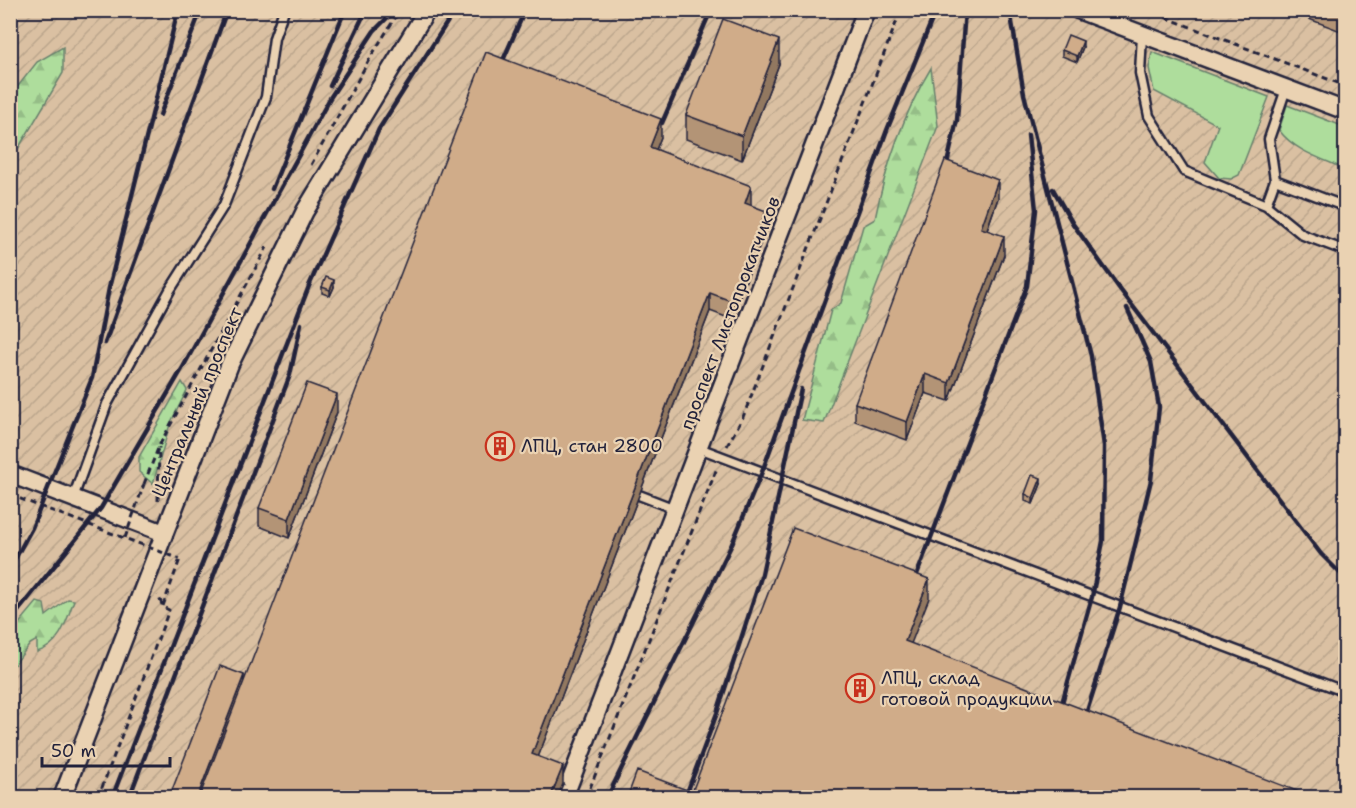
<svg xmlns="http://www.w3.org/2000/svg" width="1356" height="808" font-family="'Shantell Sans',sans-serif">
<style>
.industrial{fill:url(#industrial-furrows)}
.grass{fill:#aedd9c;stroke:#68806c;stroke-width:1.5}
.forest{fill:url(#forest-firs);stroke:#68806c;stroke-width:1.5}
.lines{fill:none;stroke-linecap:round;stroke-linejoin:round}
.lane-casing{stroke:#22223b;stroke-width:13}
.street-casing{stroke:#22223b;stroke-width:21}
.path{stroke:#22223b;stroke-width:3;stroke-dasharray:6 4.5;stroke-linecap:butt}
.lane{stroke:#ead2b2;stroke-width:8}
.street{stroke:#ead2b2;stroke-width:16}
.rail{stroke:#22223b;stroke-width:4.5}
.path-bridge{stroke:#22223b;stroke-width:3;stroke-dasharray:6 4.5;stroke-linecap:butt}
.wall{fill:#b39476;stroke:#22223b;stroke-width:1.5}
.shaded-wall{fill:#927860;stroke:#22223b;stroke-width:1.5}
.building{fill:#d0ac89;stroke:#22223b;stroke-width:1.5}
.labels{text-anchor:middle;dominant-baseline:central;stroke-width:4.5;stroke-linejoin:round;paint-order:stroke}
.street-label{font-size:18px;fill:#22223b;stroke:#ead2b2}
.poi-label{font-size:18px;fill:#22223b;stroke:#ead2b2;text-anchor:start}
</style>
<defs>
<pattern id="industrial-furrows" width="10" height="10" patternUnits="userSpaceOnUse" patternTransform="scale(1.5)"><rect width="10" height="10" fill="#dac0a2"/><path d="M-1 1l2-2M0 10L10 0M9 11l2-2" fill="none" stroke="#bba58c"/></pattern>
<pattern id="forest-firs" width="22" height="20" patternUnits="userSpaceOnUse" patternTransform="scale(1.5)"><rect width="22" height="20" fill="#aedd9c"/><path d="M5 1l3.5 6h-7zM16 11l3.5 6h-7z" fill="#95bd87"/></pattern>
</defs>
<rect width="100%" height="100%" fill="#ead2b2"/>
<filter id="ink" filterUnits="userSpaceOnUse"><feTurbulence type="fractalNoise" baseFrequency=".0167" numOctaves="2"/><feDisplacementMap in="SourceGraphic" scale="12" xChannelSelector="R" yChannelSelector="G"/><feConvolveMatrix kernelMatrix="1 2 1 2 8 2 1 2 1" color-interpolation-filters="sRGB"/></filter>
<g filter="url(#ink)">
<path class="industrial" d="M 10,11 L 1345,11 L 1345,797 L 11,797 Z"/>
<path class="grass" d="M 1152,52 L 1269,97 L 1239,175 L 1231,179 L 1219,178 L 1205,162 L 1218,125 L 1154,91 L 1149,68 Z
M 1287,105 L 1345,127 L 1345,169 C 1323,159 1294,151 1279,130 Z"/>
<path class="forest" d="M 63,47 L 63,73 L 11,161 L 11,95 L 37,62 Z
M 931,68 L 938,126 L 824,423 L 802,420 L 831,310 L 841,303 L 863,226 L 875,219 C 885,168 904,112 931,68 Z
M 182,382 L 187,390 L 170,424 L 153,484 L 139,472 L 139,457 Z
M 68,599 L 74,600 C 67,620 60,646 37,652 L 37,640 L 30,644 L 11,669 L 11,633 L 37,602 L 44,604 L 46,616 Z"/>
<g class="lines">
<g class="lane-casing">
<path id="lane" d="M 1142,35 L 1140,73 L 1149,116 L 1184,171 L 1266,205 L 1275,180 L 1269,139 L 1286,89
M 1275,180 L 1346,207
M 1266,205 L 1303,235 L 1346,251
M 699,448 L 1346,692
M 639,495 L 675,509
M 73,498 L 107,404 L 170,290 L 224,205 L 266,97 L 274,38 L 284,10"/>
</g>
<g class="street-casing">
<path id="street" d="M 1078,10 L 1346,111
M 10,474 L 164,533
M 62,798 L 230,364 L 305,211 L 427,10
M 564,798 L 866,10"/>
</g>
<path class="path" d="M 1146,10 L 1346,86
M 311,165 L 370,58 L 400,10
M 727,446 L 743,417 L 901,10
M 144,484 L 159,446 L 267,247
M 158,501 L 159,447
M 163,606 L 180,559
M 98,798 L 169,610 L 163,607 L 158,595
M 586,798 L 717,468"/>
<use href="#lane" class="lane"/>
<use href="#street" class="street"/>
<path class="rail" d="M 1010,10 L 1024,94 L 1091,356 L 1104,446 L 1103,541 L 1092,597 L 1058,717
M 497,74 L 525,10
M 330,86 L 366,10
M 160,115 L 201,10
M 662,123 L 711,10
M 946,168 L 957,120 L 965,10
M 272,189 L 345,10
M 1053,189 L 1073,224 L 1119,288 L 1321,554 L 1346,579
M 105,343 L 227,10
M 10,568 L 32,528 L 92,378 L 109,288 L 178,10
M 911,590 L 1027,286 L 1036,210 L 1028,135
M 10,621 L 101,508 L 182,369 L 330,98 L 374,31 L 395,10
M 1082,727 L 1120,607 L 1151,480 L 1159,407 L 1151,362 L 1127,308
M 112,798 L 309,286 L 379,129 L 455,10
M 129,798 L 290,375 L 301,324
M 607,798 L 731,546 L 762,472 L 887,130 L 936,10
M 685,798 L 717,713 L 762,574 L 801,389"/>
<path class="path-bridge" d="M 10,495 L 180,559
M 125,538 L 144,484"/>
</g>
<path class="wall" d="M 1285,10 L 1346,10 L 1346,33 Z
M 1083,47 L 1077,62 L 1062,56 L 1062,50 Z
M 779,64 L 742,160 L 686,139 L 686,115 Z
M 661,137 L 656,149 L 751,204 L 766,229 L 731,319 L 710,311 L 538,757 L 563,784 L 244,681 Z
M 998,198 L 987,230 L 1004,255 L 949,401 L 925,393 L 907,440 L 855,421 L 855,403 Z
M 322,287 L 334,287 L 330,296 L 322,293 Z
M 337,412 L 289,538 L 259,526 L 259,508 Z
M 1041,484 L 1033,504 L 1025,501 L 1025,494 Z"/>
<path class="shaded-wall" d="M 779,40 L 779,64 L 742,160 L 742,136 Z
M 1083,41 L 1083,47 L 1077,62 L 1077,56 Z
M 661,119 L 661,137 L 650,165 L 650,147 Z
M 998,180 L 998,198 L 981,246 L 981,228 Z
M 751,186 L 751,204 L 745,221 L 745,203 Z
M 766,211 L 766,229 L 731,319 L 731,301 Z
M 1004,236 L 1004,255 L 949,401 L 949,383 Z
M 334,280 L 334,287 L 330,296 L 330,290 Z
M 710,293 L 710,311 L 532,773 L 532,754 Z
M 925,374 L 925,393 L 907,440 L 907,422 Z
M 337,394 L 337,412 L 289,538 L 289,519 Z
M 1041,478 L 1041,484 L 1033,504 L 1033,498 Z
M 929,579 L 929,598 L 905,659 L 905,641 Z
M 244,675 L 244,699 L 206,798 L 197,798 Z
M 563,766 L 563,784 L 557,798 L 550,798 Z"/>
<path class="building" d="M 1334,10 L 1346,10 L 1346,15 Z
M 723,19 L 779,40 L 742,136 L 686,115 Z
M 1068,35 L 1083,41 L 1077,56 L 1062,50 Z
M 486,52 L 661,119 L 650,147 L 751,186 L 745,203 L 766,211 L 731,301 L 710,293 L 532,754 L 563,766 L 550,798 L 199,798 Z
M 945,160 L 998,180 L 981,228 L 1004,236 L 949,383 L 925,374 L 907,422 L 855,403 Z
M 326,277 L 334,280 L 330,290 L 322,287 Z
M 307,383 L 337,394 L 289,519 L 259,508 Z
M 1032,475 L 1041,478 L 1033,498 L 1025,494 Z
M 793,528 L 929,579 L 905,641 L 1315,798 L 627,798 L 637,771 L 692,792 Z
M 220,666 L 244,675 L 197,798 L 169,798 Z"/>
</g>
<defs>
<g id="building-ring" transform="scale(1.5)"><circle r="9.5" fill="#ead2b2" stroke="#c8321e" stroke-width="1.5"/><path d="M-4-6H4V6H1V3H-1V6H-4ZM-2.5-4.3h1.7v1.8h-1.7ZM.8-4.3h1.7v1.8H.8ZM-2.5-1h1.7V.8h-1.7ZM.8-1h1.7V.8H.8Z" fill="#c8321e"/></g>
</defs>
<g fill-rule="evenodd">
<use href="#building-ring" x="500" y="446"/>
<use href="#building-ring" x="860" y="688"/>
</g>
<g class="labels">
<g class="street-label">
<text transform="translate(730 313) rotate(-69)">проспект Листопрокатчиков</text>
<text transform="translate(197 402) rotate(-67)">Центральный проспект</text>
</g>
<g class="poi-label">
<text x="521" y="446">ЛПЦ, стан 2800</text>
<text x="881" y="678">ЛПЦ, склад<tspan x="881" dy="21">готовой продукции</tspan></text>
</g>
</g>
<rect width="1356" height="808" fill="none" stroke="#ead2b2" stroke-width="36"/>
<rect x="18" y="18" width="1320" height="772" fill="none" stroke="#22223b" stroke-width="2" filter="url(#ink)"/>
<path d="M42 757v9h128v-9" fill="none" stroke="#22223b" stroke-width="3"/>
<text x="51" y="757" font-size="18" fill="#22223b" stroke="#ead2b2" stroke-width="4.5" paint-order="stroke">50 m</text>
</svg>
